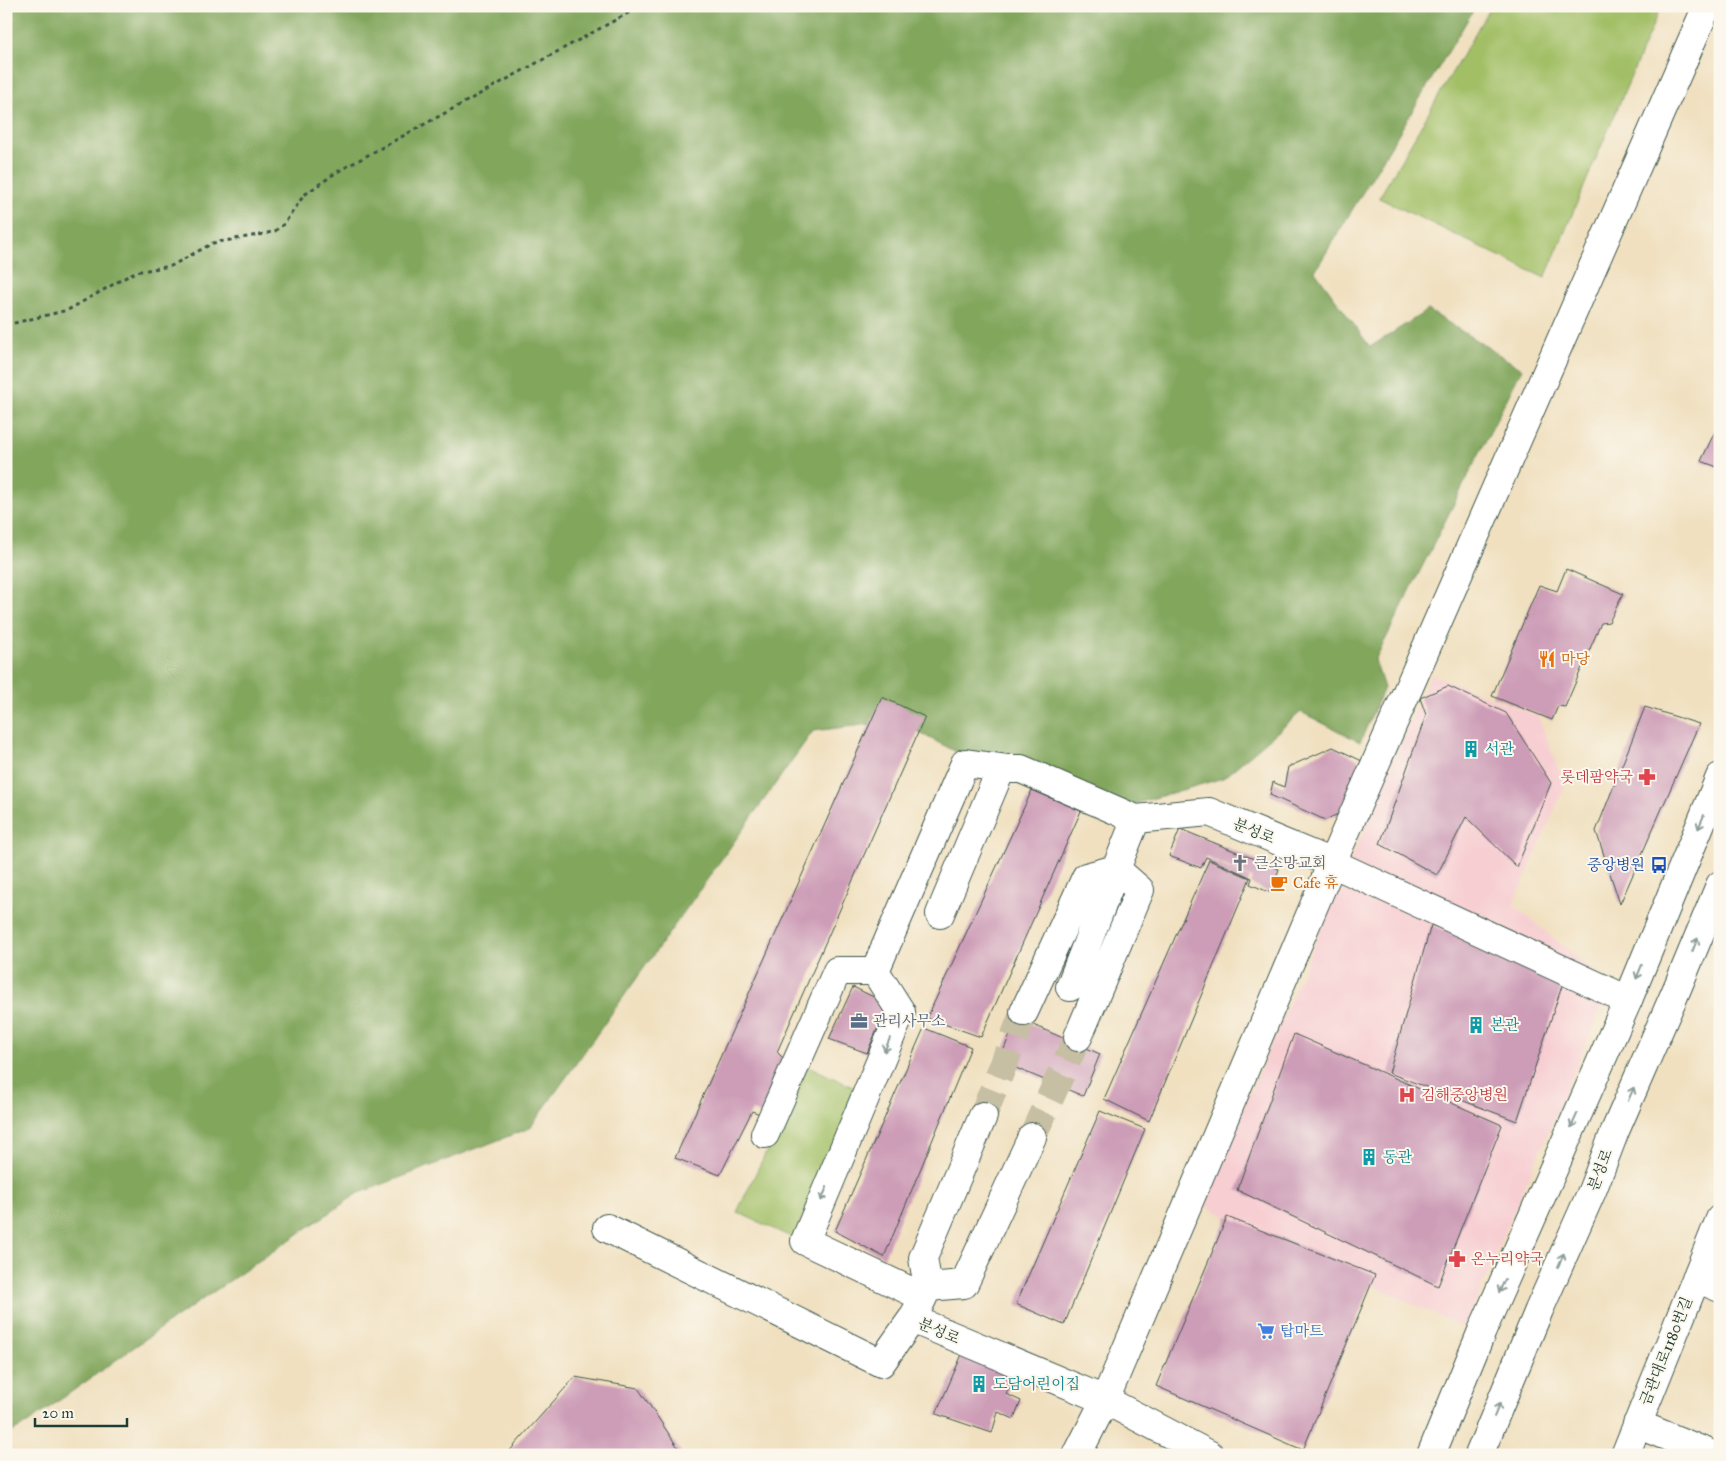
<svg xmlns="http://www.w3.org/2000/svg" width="1726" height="1461" font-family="'IM FELL Great Primer','Noto Serif KR',serif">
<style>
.built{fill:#f7cfd3}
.green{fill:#a2bf66;stroke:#607e4d}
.forest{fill:#81a65b;stroke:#507248}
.building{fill:#cd9db7}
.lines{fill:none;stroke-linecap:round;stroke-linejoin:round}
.minor-tunnel{stroke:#c6bfa4;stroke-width:28;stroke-dasharray:28 14;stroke-linecap:butt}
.minor-casing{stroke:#3e5549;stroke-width:30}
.major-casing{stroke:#3e5549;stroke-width:30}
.path{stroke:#3e5549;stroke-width:3;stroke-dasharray:4 4;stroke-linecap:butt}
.minor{stroke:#fff;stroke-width:28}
.major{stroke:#fff;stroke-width:28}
.oneway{stroke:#8f9e9a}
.labels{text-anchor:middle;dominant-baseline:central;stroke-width:4;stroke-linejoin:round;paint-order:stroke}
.food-label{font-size:15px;fill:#c56008;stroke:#fbf7ec;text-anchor:start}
.culture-label{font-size:15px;fill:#0d838f;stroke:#fbf7ec;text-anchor:start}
.health-label{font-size:15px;fill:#be3a42;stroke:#fbf7ec;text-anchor:start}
.street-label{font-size:15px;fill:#1f3d34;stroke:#fbf7ec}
.worship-label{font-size:15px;fill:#5b616d;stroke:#fbf7ec;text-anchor:start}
.transit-label{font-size:15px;fill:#164399;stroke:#fbf7ec;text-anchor:end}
.service-label{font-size:15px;fill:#4e5e75;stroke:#fbf7ec;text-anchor:start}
.shop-label{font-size:15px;fill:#366cbe;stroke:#fbf7ec;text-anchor:start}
</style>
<rect width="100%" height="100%" fill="#fbf7ec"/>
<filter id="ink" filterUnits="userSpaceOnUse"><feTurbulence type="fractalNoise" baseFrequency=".02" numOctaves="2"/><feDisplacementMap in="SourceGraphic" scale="10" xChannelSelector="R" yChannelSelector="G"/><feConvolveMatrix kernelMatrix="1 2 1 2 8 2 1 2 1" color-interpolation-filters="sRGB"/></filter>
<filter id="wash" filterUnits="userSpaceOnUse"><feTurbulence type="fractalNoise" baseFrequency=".0096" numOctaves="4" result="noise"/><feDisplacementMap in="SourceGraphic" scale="20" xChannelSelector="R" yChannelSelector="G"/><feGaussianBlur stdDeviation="1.12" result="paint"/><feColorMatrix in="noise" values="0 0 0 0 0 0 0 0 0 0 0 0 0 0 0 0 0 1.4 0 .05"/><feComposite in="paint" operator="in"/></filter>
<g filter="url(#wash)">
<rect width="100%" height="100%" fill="#f0e0c0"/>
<path class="built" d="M 1431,674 L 1538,716 L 1565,786 L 1513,905 L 1611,985 L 1464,1328 L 1202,1205 Z"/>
<path class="green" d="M 1491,6 L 1661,6 L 1545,278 L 1379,198 Z
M 808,1066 L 859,1090 L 793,1238 L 737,1212 Z"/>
<path class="forest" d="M 6,6 L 1476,6 L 1315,271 L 1370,347 L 1428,310 L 1522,369 L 1375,660 L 1384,688 L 1360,742 L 1301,712 L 1223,778 L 1086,818 L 896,721 L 813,731 L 530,1128 L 357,1194 L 178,1316 L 29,1422 L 6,1436 Z"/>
<g id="blocks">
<path class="building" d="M 1720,421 L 1720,468 L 1701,461 Z
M 1566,569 L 1623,594 L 1609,622 L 1601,623 L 1565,707 L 1558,706 L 1552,720 L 1492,696 L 1539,585 L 1557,591 Z
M 1448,686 L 1506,713 L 1551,783 L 1517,867 L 1466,817 L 1437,875 L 1380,844 L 1426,715 L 1420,698 Z
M 882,697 L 925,717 L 777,1052 L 790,1065 L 768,1117 L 752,1111 L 720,1175 L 675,1158 Z
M 1645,707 L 1699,724 L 1620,904 L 1596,831 Z
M 1333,747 L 1364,762 L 1347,810 L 1325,820 L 1270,795 L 1273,782 L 1284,787 L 1288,767 Z
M 1032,790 L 1081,811 L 981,1037 L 927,1018 Z
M 1180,829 L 1279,869 L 1271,893 L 1250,884 L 1252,878 L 1206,857 L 1201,868 L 1169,856 Z
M 1209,860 L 1250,878 L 1149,1121 L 1104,1099 Z
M 1431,925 L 1565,977 L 1517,1121 L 1389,1073 Z
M 853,987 L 888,1004 L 867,1053 L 829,1039 Z
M 1017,1018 L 1100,1054 L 1083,1096 L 999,1061 Z
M 924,1028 L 971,1047 L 884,1257 L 835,1231 Z
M 1294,1034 L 1502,1125 L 1438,1286 L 1237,1190 Z
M 1100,1111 L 1145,1129 L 1064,1325 L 1016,1304 Z
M 1227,1217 L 1375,1275 L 1303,1450 L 1156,1386 Z
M 963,1352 L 1014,1374 L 1006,1394 L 1021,1401 L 1014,1419 L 998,1412 L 992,1433 L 936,1414 Z
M 575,1377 L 638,1388 L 683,1455 L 506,1455 Z
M 838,1449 L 846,1455 L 834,1455 Z"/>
</g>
</g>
<g filter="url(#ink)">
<use href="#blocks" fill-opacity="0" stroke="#3e5549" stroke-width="1"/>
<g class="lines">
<path class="minor-tunnel" d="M 983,1116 L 1024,1012
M 1032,1137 L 1078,1037"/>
<g class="minor-casing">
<path id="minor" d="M 940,914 L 1001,769
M 875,971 L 901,1012 L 805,1241 L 923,1297
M 1070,987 L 1116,869 L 1140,890 L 1078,1037
M 1024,1012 L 1086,877 L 1116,869 L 1136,819 L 1209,812 L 1332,863 L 1628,1000
M 765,1134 L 837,971 L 875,971 L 965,763 L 1008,769 L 1021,769 L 1136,819
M 607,1228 L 881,1363 L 912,1319 L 1105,1400 L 1210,1455
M 1696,1278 L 1720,1288
M 928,1287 L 964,1284 L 1032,1137
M 916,1312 L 928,1287 L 923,1258 L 983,1116
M 1637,1424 L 1713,1455
M 1077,1455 L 1105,1400 L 1332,863 L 1707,6
M 1625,1455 L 1720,1219"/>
</g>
<g class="major-casing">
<path id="major" d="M 1431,1455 L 1482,1331 L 1628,1000 L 1720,777
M 1479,1455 L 1539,1310 L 1592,1191 L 1615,1131 L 1676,991 L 1720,885"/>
</g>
<path class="path" d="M 6,325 L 68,310 L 135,272 L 171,266 L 213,243 L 264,234 L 275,231 L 284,224 L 304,195 L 337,172 L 641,6"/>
<use href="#minor" class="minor"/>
<use href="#major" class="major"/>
</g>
<defs><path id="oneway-shaft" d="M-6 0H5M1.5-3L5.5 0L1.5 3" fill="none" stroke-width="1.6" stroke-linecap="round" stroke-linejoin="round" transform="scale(1.25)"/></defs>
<g class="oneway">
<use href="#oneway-shaft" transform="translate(1701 822) rotate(113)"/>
<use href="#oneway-shaft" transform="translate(1695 945) rotate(-68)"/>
<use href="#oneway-shaft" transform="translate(1639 972) rotate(112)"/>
<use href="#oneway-shaft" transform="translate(887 1045) rotate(113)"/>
<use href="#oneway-shaft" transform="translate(1631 1094) rotate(-66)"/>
<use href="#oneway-shaft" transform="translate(1574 1121) rotate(114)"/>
<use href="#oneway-shaft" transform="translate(824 1194) rotate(113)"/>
<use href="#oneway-shaft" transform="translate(1561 1260) rotate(-66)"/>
<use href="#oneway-shaft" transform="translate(1502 1286) rotate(114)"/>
<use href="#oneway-shaft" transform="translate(1497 1410) rotate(-67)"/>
</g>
</g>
<defs>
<g id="restaurant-bare" transform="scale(1.35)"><path d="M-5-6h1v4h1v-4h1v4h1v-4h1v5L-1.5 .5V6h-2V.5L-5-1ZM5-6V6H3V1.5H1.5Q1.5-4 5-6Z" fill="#e8710a" stroke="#fbf7ec" stroke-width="2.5" paint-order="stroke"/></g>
<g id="building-bare" transform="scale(1.35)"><path d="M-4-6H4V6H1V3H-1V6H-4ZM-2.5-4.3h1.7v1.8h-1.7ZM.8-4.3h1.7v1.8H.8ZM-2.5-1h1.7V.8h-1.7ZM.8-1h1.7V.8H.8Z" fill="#0f9aa8" stroke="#fbf7ec" stroke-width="2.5" paint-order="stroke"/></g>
<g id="pharmacy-bare" transform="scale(1.35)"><path d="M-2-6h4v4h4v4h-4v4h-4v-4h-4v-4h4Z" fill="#e0444e" stroke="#fbf7ec" stroke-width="2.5" paint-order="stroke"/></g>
<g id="church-bare" transform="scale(1.35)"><path d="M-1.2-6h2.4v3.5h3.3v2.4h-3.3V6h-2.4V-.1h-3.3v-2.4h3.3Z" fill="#6b7280" stroke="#fbf7ec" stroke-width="2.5" paint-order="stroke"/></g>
<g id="bus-bare" transform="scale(1.35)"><path d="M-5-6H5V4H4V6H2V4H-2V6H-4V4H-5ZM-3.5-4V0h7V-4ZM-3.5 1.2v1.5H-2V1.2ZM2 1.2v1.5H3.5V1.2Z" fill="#1a4fb4" stroke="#fbf7ec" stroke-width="2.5" paint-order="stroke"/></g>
<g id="cafe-bare" transform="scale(1.35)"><path d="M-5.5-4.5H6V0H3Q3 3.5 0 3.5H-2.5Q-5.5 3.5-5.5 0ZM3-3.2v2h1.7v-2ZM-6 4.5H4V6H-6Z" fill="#e8710a" stroke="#fbf7ec" stroke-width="2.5" paint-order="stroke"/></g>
<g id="office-bare" transform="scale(1.35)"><path d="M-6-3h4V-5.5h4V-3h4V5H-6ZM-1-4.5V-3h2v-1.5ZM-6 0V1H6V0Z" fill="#5c6f8a" stroke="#fbf7ec" stroke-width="2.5" paint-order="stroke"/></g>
<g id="hospital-bare" transform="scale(1.35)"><path d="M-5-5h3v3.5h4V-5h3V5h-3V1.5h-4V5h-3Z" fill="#e0444e" stroke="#fbf7ec" stroke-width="2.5" paint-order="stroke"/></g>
<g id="supermarket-bare" transform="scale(1.35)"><path d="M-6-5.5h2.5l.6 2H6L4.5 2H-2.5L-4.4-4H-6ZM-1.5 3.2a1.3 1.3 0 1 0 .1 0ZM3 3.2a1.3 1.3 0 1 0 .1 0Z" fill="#3f7fe0" stroke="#fbf7ec" stroke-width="2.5" paint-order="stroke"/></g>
</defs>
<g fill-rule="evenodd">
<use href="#restaurant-bare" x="1547" y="659"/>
<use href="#building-bare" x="1471" y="749"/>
<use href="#pharmacy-bare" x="1647" y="777"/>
<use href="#church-bare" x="1240" y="863"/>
<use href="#bus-bare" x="1659" y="865"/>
<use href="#cafe-bare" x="1279" y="883"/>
<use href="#office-bare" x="859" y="1021"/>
<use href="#building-bare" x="1476" y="1025"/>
<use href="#hospital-bare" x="1407" y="1095"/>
<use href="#building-bare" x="1369" y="1157"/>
<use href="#pharmacy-bare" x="1457" y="1259"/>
<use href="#supermarket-bare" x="1266" y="1331"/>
<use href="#building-bare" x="979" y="1384"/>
</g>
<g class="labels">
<g class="food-label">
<text x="1561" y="659">마당</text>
<text x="1293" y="883">Cafe 휴</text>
</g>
<g class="culture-label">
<text x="1485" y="749">서관</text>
<text x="1490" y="1025">본관</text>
<text x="1383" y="1157">동관</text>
<text x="993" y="1384">도담어린이집</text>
</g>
<g class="health-label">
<text x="1633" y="777" text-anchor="end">롯데팜약국</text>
<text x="1421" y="1095">김해중앙병원</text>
<text x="1471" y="1259">온누리약국</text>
</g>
<g class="street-label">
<text transform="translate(1254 831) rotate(22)">분성로</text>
<text transform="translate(1600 1170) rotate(-69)">분성로</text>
<text transform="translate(939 1331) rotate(23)">분성로</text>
<text transform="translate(1666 1351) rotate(-68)">금관대로1180번길</text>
</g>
<g class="worship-label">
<text x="1254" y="863">큰소망교회</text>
</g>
<g class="transit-label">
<text x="1645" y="865">중앙병원</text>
</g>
<g class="service-label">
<text x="873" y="1021">관리사무소</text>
</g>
<g class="shop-label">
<text x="1280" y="1331">탑마트</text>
</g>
</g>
<rect width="1726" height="1461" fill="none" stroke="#fbf7ec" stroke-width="25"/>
<path d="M35 1418v8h92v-8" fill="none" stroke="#1f3d34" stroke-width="2.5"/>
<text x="42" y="1418" font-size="15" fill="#1f3d34" stroke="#fbf7ec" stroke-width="4" paint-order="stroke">20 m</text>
</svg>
